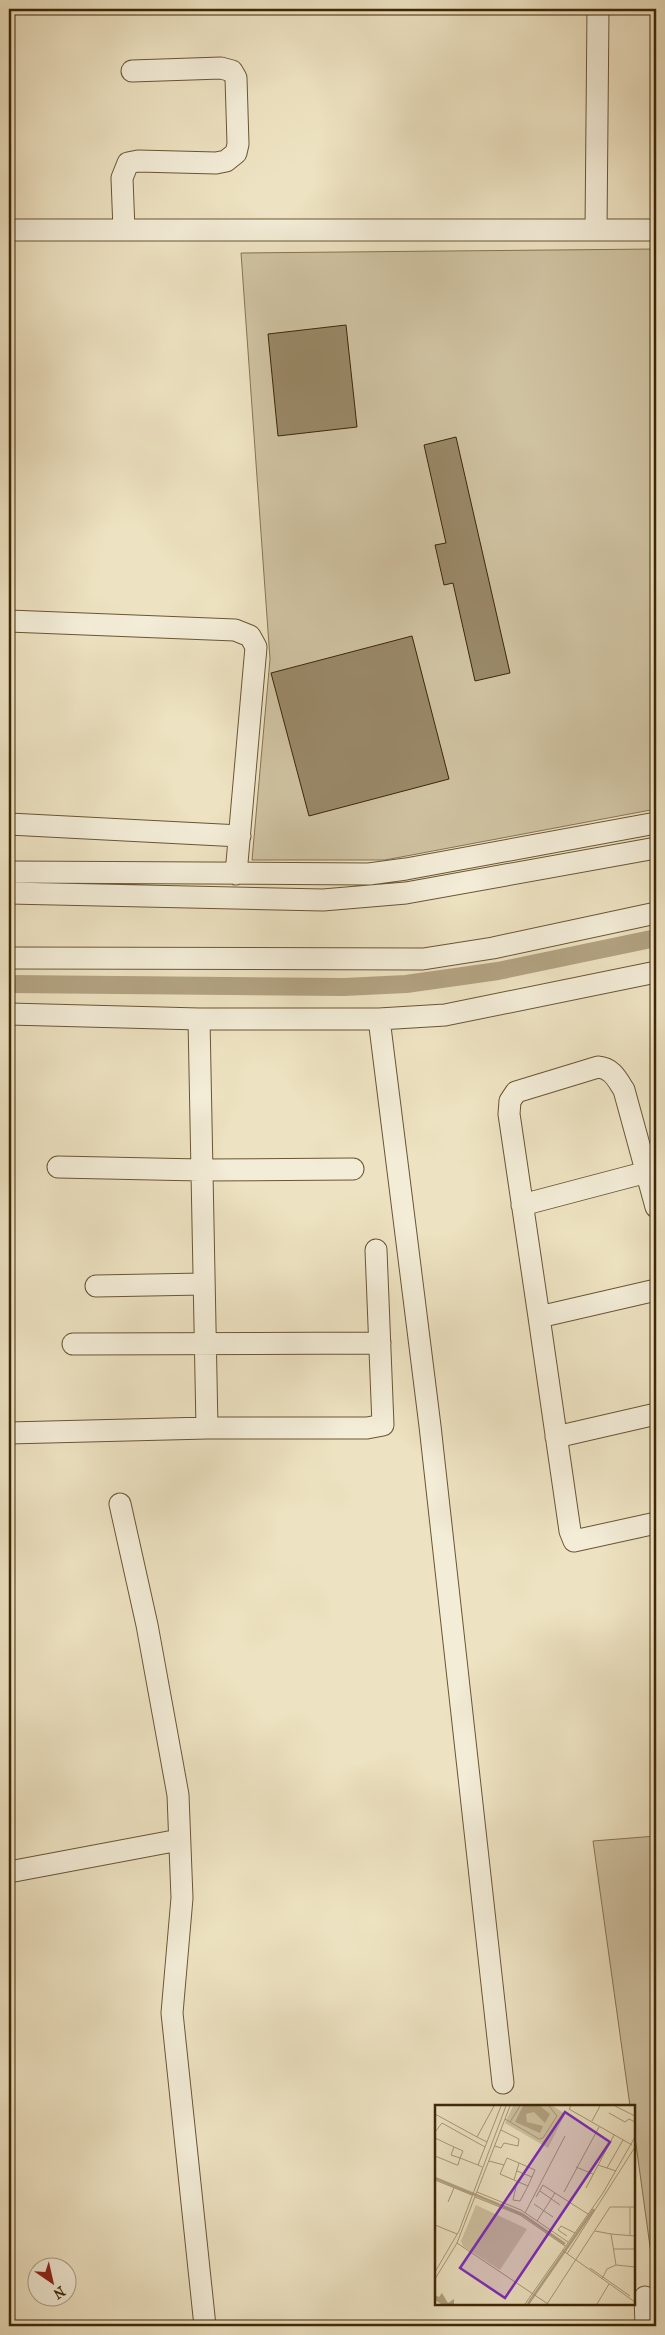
<svg xmlns="http://www.w3.org/2000/svg" width="665" height="2335" font-family="'IM FELL French Canon',serif">
<style>
.green{fill:#cfc2a1;stroke:#867453}
.lines{fill:none;stroke-linecap:round;stroke-linejoin:round}
.canal{stroke:#b2a281;stroke-width:18}
.building{fill:#998867;stroke:#3e2705}
.minor-casing{stroke:#6a5634;stroke-width:23}
.minor{stroke:#f3ecd7;stroke-width:21}
.inset-river{fill:none;stroke:#b2a281;stroke-width:2.5}
.inset-road{fill:none;stroke:#a79776;stroke-width:1}
.view{fill:#7b2cbf;fill-opacity:0.15;stroke:#7b2cbf;stroke-width:2.5}
.inset-edge{fill:none;stroke:#3e2705;stroke-width:2.5}
</style>
<rect width="100%" height="100%" fill="#ede2c1"/>
<filter id="stains"><feTurbulence type="fractalNoise" baseFrequency=".004" numOctaves="4"/><feColorMatrix values="0 0 0 0 .2 0 0 0 0 .09 0 0 0 0 .02 0 0 0 .5 -.17"/></filter>
<radialGradient id="worn" r=".72"><stop offset=".6" stop-color="#630" stop-opacity="0"/><stop offset="1" stop-color="#630" stop-opacity=".3"/></radialGradient>
<path class="green" d="M 656,249 L 656,809 L 385,860 L 252,860 L 270,659 L 241,253 Z
M 656,1836 L 656,2290 L 634,2130 L 634,2106 L 630,2106 L 593,1841 Z"/>
<g class="lines">
<path class="canal" d="M 9,984 L 344,987 L 406,984 L 498,971 L 656,938"/>
</g>
<path class="building" d="M 346,325 L 357,427 L 278,436 L 268,334 Z
M 456,437 L 510,673 L 475,681 L 453,583 L 444,585 L 435,545 L 446,543 L 424,445 Z
M 412,636 L 449,779 L 309,816 L 271,673 Z"/>
<g class="lines">
<g class="minor-casing">
<path id="minor" d="M 9,230 L 656,230
M 124,230 L 122,178 L 128,163 L 138,161 L 216,163 L 226,161 L 236,153 L 238,144 L 236,78 L 232,71 L 221,68 L 132,71
M 596,230 L 598,9
M 9,621 L 235,630 L 250,636 L 256,647 L 236,874
M 9,824 L 240,836
M 9,872 L 369,874 L 406,869 L 656,823
M 9,893 L 323,900 L 406,893 L 656,848
M 9,958 L 423,959 L 493,948 L 656,913
M 9,1014 L 199,1019 L 379,1019 L 445,1015 L 656,972
M 379,1019 L 430,1426 L 503,2083
M 58,1167 L 200,1170 L 353,1169
M 522,1205 L 647,1172
M 96,1286 L 203,1284
M 656,1290 L 539,1317 L 570,1531 L 574,1541 L 656,1523
M 539,1317 L 509,1114 L 510,1101 L 516,1092 L 598,1067 C 612,1068 617,1079 624,1090 L 656,1207
M 73,1344 L 380,1343
M 207,1428 L 367,1428 L 383,1425 L 376,1250
M 9,1433 L 207,1428 L 199,1019
M 556,1437 L 656,1414
M 120,1504 L 147,1625 L 178,1795 L 182,1898 L 172,2013 L 205,2326
M 9,1872 L 179,1840
M 645,2297 L 646,2326"/>
</g>
<use href="#minor" class="minor"/>
</g>
<g transform="translate(435 2105)">
<rect width="200" height="200" fill="#ede2c1"/>
<path d="M 78,1 L 118,1 L 130,9 L 113,43 L 70,18 ZM 41,100 L 92,124 L 65,165 L 28,141 L 26,136 Z" fill="#cfc2a1"/>
<path d="M 88,1 L 105,1 L 115,9 L 110,18 L 99,7 L 91,9 L 92,17 L 108,21 L 105,28 L 80,17 ZM 7,188 L 13,198 L 19,194 L 19,199 L 6,199 L 0,195 L 0,190 L 4,192 Z" fill="#b2a281"/>
<path class="inset-river" d="M 0,73 L 87,109 L 130,139M 93,199 L 159,104"/>
<path class="inset-road" d="M 136,1 L 134,4 L 197,40M 180,1 L 200,11M 174,8 L 190,17 L 194,14 L 200,17M 0,9 L 42,32M 70,14 L 104,34 L 108,33 L 122,11 L 114,1M 157,16 L 165,1M 75,17 L 85,1M 0,27 L 7,18 L 50,42M 0,33 L 19,42M 52,37 L 42,32 L 59,1M 60,41 L 66,43 L 69,38 L 83,41 L 84,34 L 66,25M 0,51 L 22,60 L 23,60 L 25,53 L 28,46 L 19,42 L 16,50 L 25,53 L 43,60 L 47,62M 54,56 L 69,60 L 72,53 L 84,58 L 79,75 L 65,69 L 69,60M 43,60 L 66,1M 163,60 L 181,66M 141,62 L 158,69M 172,63 L 188,35M 82,66 L 97,72M 0,75 L 37,90M 79,75 L 93,81 L 100,65 L 84,58M 82,77 L 78,95 L 85,96 L 93,81M 151,83 L 179,30M 105,86 L 125,100M 42,87 L 86,105 L 133,137M 129,87 L 164,22M 40,92 L 85,110 L 130,141M 101,92 L 108,80 L 120,88M 13,97 L 19,83M 99,99 L 118,112M 90,108 L 130,31M 102,116 L 120,88 L 153,109M 0,120 L 22,129M 160,126 L 176,129 L 181,160 L 172,164 L 167,174M 176,129 L 200,131M 132,131 L 123,125 L 126,121 L 140,128M 195,131 L 195,102M 22,138 L 113,199M 178,144 L 200,144M 127,145 L 200,197M 132,149 L 200,42M 181,160 L 200,162M 155,163 L 195,191M 0,167 L 24,126 L 71,1M 0,174 L 22,138 L 75,1M 90,199 L 168,88 L 200,32M 112,199 L 175,102 L 200,102M 162,199 L 174,179"/>
<path class="view" d="M 130,7 L 175,37 L 70,193 L 25,163 Z"/>
<rect width="200" height="200" class="inset-edge"/>
</g>
<rect width="665" height="2335" fill="none" stroke="#ede2c1" stroke-width="30"/>
<rect x="10" y="10" width="645" height="2315" fill="none" stroke="#3e2705" stroke-width="2.5"/>
<rect x="15" y="15" width="635" height="2305" fill="none" stroke="#3e2705"/>
<g transform="translate(52 2282) rotate(146)"><circle r="24" fill="#f3ecd7" stroke="#ab9d83"/>
<path d="M0-4L9 19L0 12L-9 19Z" fill="#8f2418"/>
<text y="-8" font-size="14" font-weight="bold" text-anchor="middle" fill="#3e2705">N</text>
</g>
<rect width="100%" height="100%" filter="url(#stains)"/>
<rect width="100%" height="100%" fill="url(#worn)"/>
</svg>
